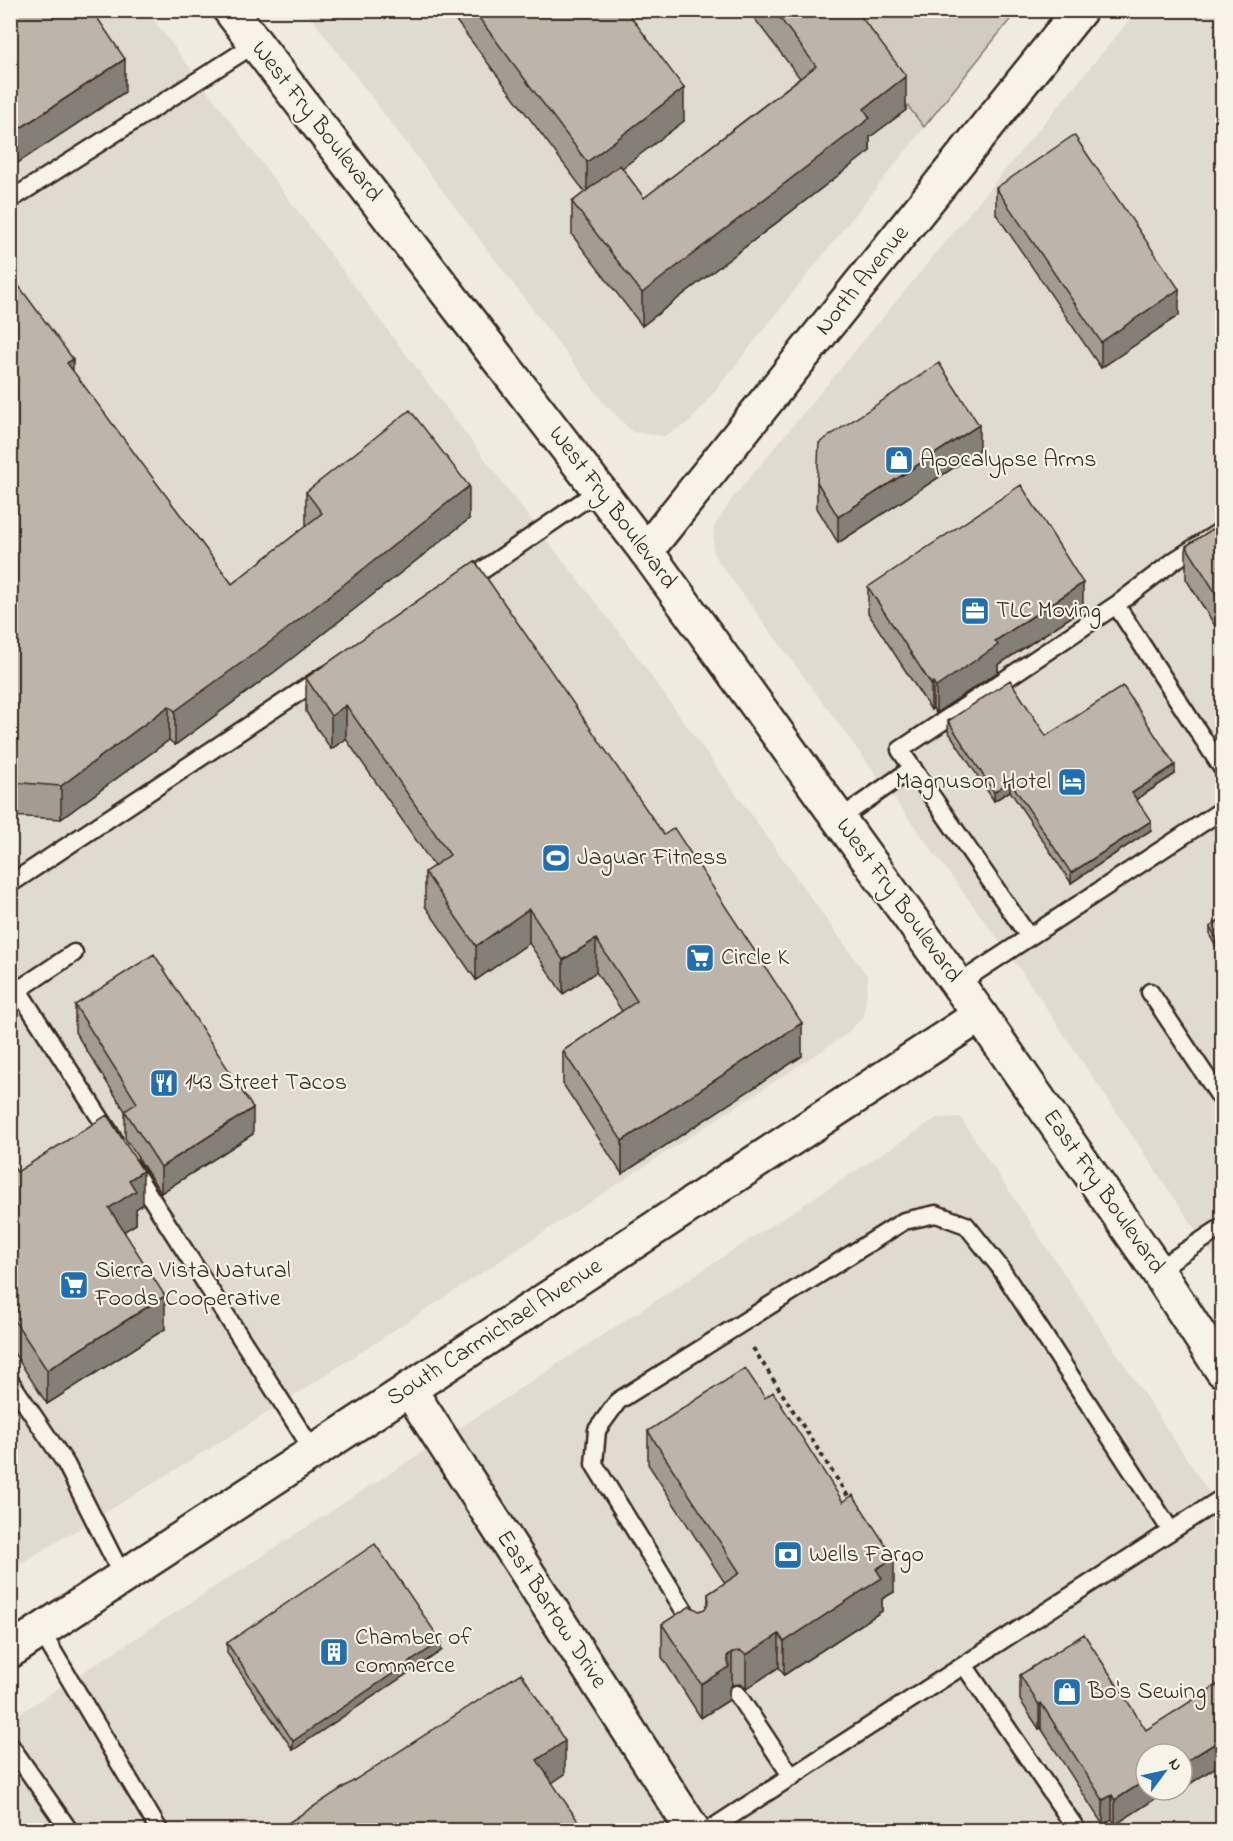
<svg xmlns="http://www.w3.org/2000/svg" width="1233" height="1841" font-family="'Indie Flower',sans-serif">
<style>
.built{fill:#e0dbd0;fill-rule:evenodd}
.green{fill:#d1cbc0;stroke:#867a6f;stroke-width:1.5}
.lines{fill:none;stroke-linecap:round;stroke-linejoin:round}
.service-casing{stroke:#3b2a1e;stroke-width:21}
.minor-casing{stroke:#3b2a1e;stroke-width:38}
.tertiary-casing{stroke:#3b2a1e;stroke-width:38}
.secondary-casing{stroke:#3b2a1e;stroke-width:38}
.path{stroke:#3b2a1e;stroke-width:4;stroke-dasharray:4.5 4.5;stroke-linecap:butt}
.service{stroke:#f7f3e8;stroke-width:16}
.minor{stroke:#f7f3e8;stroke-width:33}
.tertiary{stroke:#f7f3e8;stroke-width:33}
.secondary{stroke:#f7f3e8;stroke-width:33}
.wall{fill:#a39c92;stroke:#3b2a1e;stroke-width:1.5}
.shaded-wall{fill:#847f77;stroke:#3b2a1e;stroke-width:1.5}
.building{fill:#bdb5aa;stroke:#3b2a1e;stroke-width:1.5}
.labels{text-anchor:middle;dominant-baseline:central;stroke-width:4.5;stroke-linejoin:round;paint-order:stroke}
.street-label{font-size:24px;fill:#3b2a1e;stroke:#f7f3e8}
.poi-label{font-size:24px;fill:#3b2a1e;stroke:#f7f3e8;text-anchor:start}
</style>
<rect width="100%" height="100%" fill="#efebe0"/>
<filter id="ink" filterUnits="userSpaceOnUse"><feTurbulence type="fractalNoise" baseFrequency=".0167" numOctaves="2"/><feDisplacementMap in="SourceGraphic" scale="12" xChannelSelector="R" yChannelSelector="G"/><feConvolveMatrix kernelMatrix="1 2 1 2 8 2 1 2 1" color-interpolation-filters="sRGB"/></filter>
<g filter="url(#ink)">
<path class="built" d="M 11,11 L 147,11 L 524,511 L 625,640 L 868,977 L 864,1016 L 844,1036 L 266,1414 L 105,1513 L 11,1569 Z
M 306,11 L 1017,11 L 691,421 L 664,436 L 632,432 L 603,402 Z
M 1137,11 L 1222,11 L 1222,1269 L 1020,969 L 713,554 L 714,527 L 732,499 Z
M 960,1117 L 1222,1512 L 1222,1830 L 11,1830 L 11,1719 L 937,1118 ZM 1146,1754 L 1182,1754 L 1182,1790 L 1146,1790 Z"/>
<path class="green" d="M 835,11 L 1017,11 L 924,127 Z"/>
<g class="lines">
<g class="service-casing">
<path id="service" d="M 10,200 L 255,44
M 464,583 L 599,490
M 1116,605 L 1222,768
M 839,819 L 913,768
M 10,884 L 325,675
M 1029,937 L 900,750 L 1116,605 L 1175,560 L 1222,530
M 74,953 L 18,990 L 113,1138
M 958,984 L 1222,810
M 1150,992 L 1222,1100
M 131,1167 L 314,1452
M 1157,1270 L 1222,1227
M 10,1381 L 66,1464 L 123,1577
M 695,1628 L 594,1464 L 597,1430 L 618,1401 L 904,1221 L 936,1214 L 966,1225 L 999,1266 L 1171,1531
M 41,1631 L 159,1830
M 964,1665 L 1077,1830
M 737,1694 L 792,1777
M 10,1745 L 69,1830
M 709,1830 L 1222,1498"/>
</g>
<g class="minor-casing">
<path id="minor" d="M 409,1389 L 693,1830"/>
</g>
<g class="tertiary-casing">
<path id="tertiary" d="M 646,551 L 1080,10
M 10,1651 L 980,1015"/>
</g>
<g class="secondary-casing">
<path id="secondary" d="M 230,10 L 646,551 L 980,1015 L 1157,1270 L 1222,1370"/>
</g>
<path class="path" d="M 753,1348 L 851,1501"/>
<use href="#service" class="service"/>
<use href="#minor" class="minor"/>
<use href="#tertiary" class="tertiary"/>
<use href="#secondary" class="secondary"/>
</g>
<path class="wall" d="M 448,10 L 626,10 L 684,121 L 622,168 L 644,198 L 800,78 L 748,10 L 856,10 L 906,110 L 870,137 L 870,151 L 642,326 L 572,235 L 572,202 L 585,192 Z
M 996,188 L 1179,315 L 1101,368 L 996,214 Z
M 10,274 L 73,372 L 232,584 L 306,526 L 306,492 L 469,519 L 277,670 L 175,745 L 169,740 L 61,819 L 10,816 Z
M 979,451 L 838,543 L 817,508 L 817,482 Z
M 1222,523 L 1222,637 L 1186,579 L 1186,546 Z
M 475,561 L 802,1056 L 622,1174 L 563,1084 L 563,1051 L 622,1011 L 596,972 L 563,994 L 529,943 L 476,980 L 425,906 L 425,872 L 434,866 L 346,739 L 331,749 L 306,712 L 306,678 Z
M 868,587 L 1083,609 L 998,665 L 998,672 L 936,713 L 933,708 L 931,710 L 868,613 Z
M 948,721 L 1175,774 L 1136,800 L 1151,830 L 1071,883 L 1010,791 L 994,801 L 948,731 Z
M 1222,919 L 1222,956 L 1210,936 L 1210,927 Z
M 75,1005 L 253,1134 L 161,1193 L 125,1138 L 125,1111 L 75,1032 Z
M 10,1165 L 17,1172 L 143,1204 L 136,1209 L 136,1224 L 124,1231 L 165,1329 L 47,1404 L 10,1347 Z
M 648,1431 L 894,1592 L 882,1599 L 882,1611 L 784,1675 L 779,1667 L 746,1689 L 741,1684 L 732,1685 L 729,1689 L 729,1700 L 701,1718 L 662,1657 L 662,1624 L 705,1609 L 708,1604 L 708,1594 L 725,1583 L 648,1464 Z
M 227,1643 L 441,1651 L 293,1750 L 227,1653 Z
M 1020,1675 L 1146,1730 L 1222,1763 L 1182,1789 L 1182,1754 L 1115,1825 L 1112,1819 L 1103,1825 L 1041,1728 L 1039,1729 L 1020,1700 Z"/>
<path class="shaded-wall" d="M 125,59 L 125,92 L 10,168 L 10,135 Z
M 906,76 L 906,110 L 870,137 L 870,151 L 642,326 L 642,293 L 864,109 Z
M 684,88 L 684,121 L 587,195 L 587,162 Z
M 1179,289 L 1179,315 L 1101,368 L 1101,342 Z
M 73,359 L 73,392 L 67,363 Z
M 979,425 L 979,451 L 838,543 L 838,517 Z
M 469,486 L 469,519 L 277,670 L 175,745 L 175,711 Z
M 1083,583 L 1083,609 L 998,665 L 998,672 L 936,713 L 936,687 L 995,641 Z
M 933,682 L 933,708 L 931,710 L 931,684 Z
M 346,705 L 346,739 L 331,749 L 331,716 Z
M 169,706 L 169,740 L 61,819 L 61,786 Z
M 1175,765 L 1175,774 L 1132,802 L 1132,793 Z
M 1010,781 L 1010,791 L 994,801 L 994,792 Z
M 1151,821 L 1151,830 L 1071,883 L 1071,873 Z
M 529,909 L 529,943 L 476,980 L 476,946 Z
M 596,939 L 596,972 L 563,994 L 563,960 Z
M 802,1023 L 802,1056 L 622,1174 L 622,1141 Z
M 253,1108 L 253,1134 L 161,1193 L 161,1167 Z
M 143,1171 L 143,1204 L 136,1209 L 136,1224 L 109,1241 L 109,1208 L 129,1180 Z
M 165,1296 L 165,1329 L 47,1404 L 47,1370 Z
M 894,1558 L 894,1592 L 882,1599 L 882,1611 L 784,1675 L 784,1642 L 876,1569 Z
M 779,1634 L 779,1667 L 746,1689 L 746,1655 Z
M 441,1641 L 441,1651 L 293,1750 L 293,1741 Z
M 732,1652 L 732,1685 L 729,1689 L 729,1700 L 701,1718 L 701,1684 Z
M 1041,1703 L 1041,1728 L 1039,1729 L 1039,1705 Z
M 1222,1739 L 1222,1763 L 1182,1789 L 1182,1764 Z
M 565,1741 L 565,1774 L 537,1793 L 537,1760 Z
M 1146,1780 L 1146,1790 L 1169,1790 L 1115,1825 L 1115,1800 Z
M 1112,1795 L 1112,1819 L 1103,1825 L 1103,1800 Z"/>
<path class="building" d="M 12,10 L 92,10 L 125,59 L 10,135 L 10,11 Z
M 473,10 L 626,10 L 684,88 L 587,162 Z
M 774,10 L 856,10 L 906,76 L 864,109 L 870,118 L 642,293 L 572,202 L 620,165 L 644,198 L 816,66 Z
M 1074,135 L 1179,289 L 1101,342 L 996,188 Z
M 10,274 L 73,359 L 67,363 L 232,584 L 322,513 L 306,492 L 410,410 L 469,486 L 277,637 L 175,711 L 169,706 L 61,786 L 10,782 Z
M 939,363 L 979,425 L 838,517 L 817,482 L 819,443 Z
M 1021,485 L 1083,583 L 995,641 L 998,645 L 936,687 L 933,682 L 931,684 L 868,587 Z
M 1222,523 L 1222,603 L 1186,546 Z
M 475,561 L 664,835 L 674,828 L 802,1023 L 622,1141 L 563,1051 L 637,1001 L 596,939 L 563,960 L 529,909 L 476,946 L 425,872 L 450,855 L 346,705 L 331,716 L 306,678 Z
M 1010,680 L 1046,736 L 1123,686 L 1175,765 L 1132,793 L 1151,821 L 1071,873 L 1010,781 L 994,792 L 948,721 Z
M 1222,919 L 1222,947 L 1210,927 Z
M 154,954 L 253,1108 L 161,1167 L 125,1111 L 137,1103 L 75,1005 Z
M 107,1115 L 143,1171 L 129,1180 L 136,1191 L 109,1208 L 165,1296 L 47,1370 L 10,1314 L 10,1165 L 12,1164 L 17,1172 Z
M 745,1368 L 765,1398 L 773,1392 L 843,1502 L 853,1495 L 894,1558 L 876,1569 L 882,1578 L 784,1642 L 779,1634 L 746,1655 L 741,1651 L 732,1652 L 727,1656 L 729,1667 L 701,1684 L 662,1624 L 690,1606 L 699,1611 L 705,1609 L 709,1601 L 708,1594 L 740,1573 L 648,1431 Z
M 375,1544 L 441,1641 L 293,1741 L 227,1643 Z
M 1084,1634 L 1146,1730 L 1221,1682 L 1222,1684 L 1222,1739 L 1182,1764 L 1182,1754 L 1146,1754 L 1146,1780 L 1115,1800 L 1112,1795 L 1103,1800 L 1041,1703 L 1039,1705 L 1020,1675 Z
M 521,1673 L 565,1741 L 537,1760 L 584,1830 L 277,1830 Z"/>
</g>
<defs>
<g id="shop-square" transform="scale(1.5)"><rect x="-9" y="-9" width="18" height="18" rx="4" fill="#1f6fb2" stroke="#f7f3e8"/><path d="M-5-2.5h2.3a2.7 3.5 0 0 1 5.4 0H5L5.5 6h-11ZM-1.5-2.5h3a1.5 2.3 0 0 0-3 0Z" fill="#fff"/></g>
<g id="office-square" transform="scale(1.5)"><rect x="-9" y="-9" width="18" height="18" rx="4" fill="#1f6fb2" stroke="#f7f3e8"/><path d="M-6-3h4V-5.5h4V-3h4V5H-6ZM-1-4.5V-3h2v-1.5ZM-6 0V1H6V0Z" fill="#fff"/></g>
<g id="hotel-square" transform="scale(1.5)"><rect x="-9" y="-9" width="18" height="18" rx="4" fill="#1f6fb2" stroke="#f7f3e8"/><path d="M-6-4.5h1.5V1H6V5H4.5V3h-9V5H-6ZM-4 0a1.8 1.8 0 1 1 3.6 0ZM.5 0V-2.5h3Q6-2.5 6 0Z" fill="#fff"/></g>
<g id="stadium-square" transform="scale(1.5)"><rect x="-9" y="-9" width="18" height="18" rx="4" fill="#1f6fb2" stroke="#f7f3e8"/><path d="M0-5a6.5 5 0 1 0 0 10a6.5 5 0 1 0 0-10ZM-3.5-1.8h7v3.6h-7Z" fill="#fff"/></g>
<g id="supermarket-square" transform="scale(1.5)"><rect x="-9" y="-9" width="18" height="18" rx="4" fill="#1f6fb2" stroke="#f7f3e8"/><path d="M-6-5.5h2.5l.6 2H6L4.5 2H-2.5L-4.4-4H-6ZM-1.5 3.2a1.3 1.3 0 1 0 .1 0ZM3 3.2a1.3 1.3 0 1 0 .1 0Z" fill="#fff"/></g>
<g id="restaurant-square" transform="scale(1.5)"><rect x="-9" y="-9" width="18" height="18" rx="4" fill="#1f6fb2" stroke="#f7f3e8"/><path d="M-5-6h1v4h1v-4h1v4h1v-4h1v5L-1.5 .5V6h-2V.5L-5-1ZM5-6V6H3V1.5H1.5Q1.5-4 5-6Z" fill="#fff"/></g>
<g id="bank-square" transform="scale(1.5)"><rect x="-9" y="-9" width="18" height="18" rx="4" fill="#1f6fb2" stroke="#f7f3e8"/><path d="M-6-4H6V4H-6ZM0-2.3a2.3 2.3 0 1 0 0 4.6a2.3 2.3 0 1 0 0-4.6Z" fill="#fff"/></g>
<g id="building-square" transform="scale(1.5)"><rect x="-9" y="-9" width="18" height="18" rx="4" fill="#1f6fb2" stroke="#f7f3e8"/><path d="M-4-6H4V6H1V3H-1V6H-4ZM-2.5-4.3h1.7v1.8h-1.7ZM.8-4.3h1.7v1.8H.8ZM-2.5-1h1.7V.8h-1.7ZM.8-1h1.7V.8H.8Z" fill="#fff"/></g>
</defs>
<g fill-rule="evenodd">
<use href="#shop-square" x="899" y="460"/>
<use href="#office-square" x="975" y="611"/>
<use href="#hotel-square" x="1072" y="782"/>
<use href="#stadium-square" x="556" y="858"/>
<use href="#supermarket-square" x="700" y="958"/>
<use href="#restaurant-square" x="164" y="1083"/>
<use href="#supermarket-square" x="74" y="1285"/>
<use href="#bank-square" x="788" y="1555"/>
<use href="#building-square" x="334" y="1652"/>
<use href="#shop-square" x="1067" y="1692"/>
</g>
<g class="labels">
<g class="street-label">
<text transform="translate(316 122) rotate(52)">West Fry Boulevard</text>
<text transform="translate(863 281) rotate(-51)">North Avenue</text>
<text transform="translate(612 508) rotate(53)">West Fry Boulevard</text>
<text transform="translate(898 901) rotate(54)">West Fry Boulevard</text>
<text transform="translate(1103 1192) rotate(55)">East Fry Boulevard</text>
<text transform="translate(495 1333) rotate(-33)">South Carmichael Avenue</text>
<text transform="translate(551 1610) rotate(57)">East Bartow Drive</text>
</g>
<g class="poi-label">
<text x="920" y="460">Apocalypse Arms</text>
<text x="996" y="611">TLC Moving</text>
<text x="1051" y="782" text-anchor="end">Magnuson Hotel</text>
<text x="577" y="858">Jaguar Fitness</text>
<text x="721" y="958">Circle K</text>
<text x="185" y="1083">143 Street Tacos</text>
<text x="95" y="1271">Sierra Vista Natural<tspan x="95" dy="28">Foods Cooperative</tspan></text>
<text x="809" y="1555">Wells Fargo</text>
<text x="355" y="1638">Chamber of<tspan x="355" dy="28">commerce</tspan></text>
<text x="1088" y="1692">Bo's Sewing</text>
</g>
</g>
<rect width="1233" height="1841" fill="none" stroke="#f7f3e8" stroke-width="36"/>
<rect x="18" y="18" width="1197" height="1805" fill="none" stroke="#3b2a1e" stroke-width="2" filter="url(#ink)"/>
<g transform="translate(1164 1772) rotate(57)"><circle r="28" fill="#f7f3e8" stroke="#aca397" stroke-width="1.5"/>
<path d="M0-4.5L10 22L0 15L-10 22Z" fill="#1f6fb2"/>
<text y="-9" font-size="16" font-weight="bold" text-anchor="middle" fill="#3b2a1e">N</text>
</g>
</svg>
